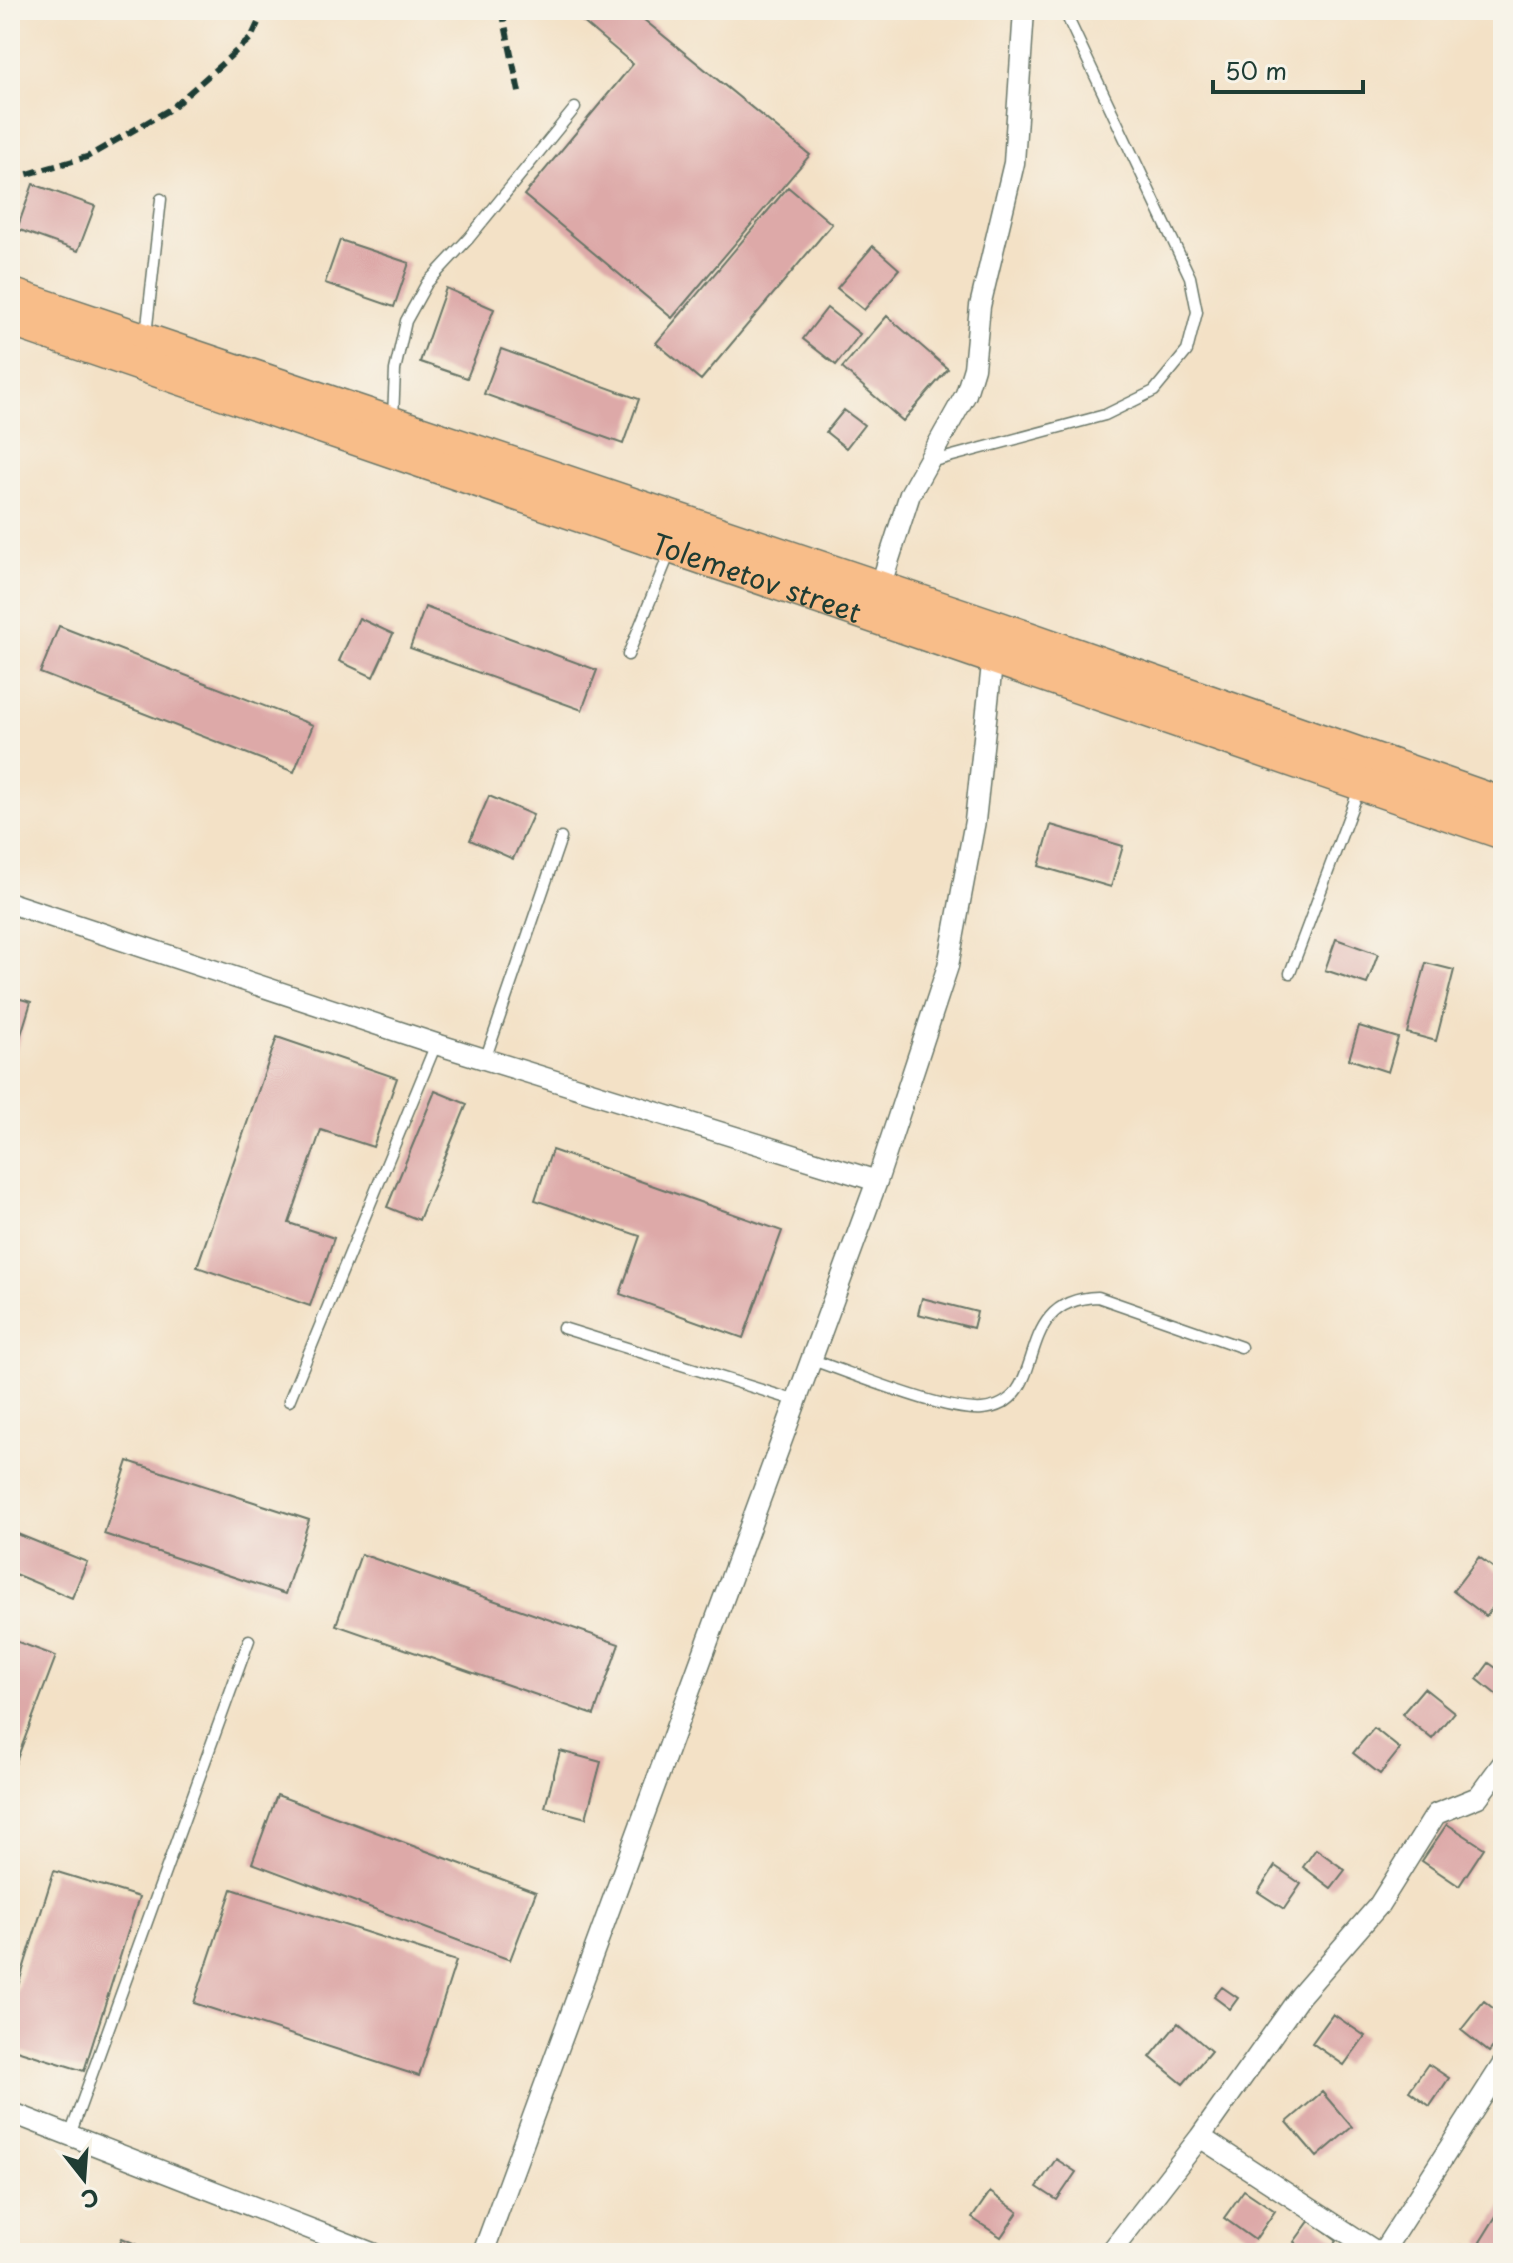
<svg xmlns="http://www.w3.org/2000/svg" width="1513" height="2263" font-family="'Playpen Sans',sans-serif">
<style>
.building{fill:#dda9a8}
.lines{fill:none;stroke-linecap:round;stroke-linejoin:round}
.service-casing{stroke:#697667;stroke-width:13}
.minor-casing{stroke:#697667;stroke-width:23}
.primary-casing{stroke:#697667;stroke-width:35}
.service{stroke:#fff;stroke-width:10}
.minor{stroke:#fff;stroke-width:20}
.primary{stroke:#f8bd89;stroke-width:32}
.rail{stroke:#1f3d34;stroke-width:6;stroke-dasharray:12 6;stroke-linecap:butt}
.labels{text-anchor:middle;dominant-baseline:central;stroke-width:6;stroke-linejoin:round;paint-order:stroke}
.street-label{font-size:28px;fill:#1f3d34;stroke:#f7f3e8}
</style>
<rect width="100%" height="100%" fill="#f7f3e8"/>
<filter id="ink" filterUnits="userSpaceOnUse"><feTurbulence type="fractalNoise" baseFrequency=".0125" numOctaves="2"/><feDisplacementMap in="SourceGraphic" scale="16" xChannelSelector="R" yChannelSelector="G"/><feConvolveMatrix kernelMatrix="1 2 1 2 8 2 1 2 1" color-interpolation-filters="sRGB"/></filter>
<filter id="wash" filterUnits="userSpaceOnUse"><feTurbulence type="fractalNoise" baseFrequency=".006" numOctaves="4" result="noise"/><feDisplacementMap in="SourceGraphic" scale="32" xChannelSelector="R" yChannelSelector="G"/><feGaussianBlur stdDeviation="1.8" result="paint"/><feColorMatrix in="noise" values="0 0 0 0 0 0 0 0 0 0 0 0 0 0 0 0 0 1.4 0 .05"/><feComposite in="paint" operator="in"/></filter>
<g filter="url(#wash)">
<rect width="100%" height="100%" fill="#f3e1c6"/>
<g id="blocks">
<path class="building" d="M 569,10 L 632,10 L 810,155 L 672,318 L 524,195 L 633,64 Z
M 33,184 L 95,206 L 78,251 L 17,229 Z
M 788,187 L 832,224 L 701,380 L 656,343 Z
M 340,240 L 409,263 L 394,307 L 325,283 Z
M 873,246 L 899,269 L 864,310 L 837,288 Z
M 446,288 L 494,309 L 467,378 L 420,362 Z
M 827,308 L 860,334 L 836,365 L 803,339 Z
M 887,316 L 948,369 L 903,421 L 842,368 Z
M 501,349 L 639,399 L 623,444 L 484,394 Z
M 844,410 L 864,425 L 846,448 L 826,432 Z
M 425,607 L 597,670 L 582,710 L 410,648 Z
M 359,618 L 393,634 L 373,677 L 339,661 Z
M 59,626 L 313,725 L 294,772 L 40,673 Z
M 489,796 L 533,815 L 513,859 L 470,840 Z
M 1051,825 L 1123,846 L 1111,887 L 1039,866 Z
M 1336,939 L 1378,954 L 1367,984 L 1325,970 Z
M 1426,963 L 1454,970 L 1436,1041 L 1407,1033 Z
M 10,996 L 31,1002 L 11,1067 L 10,1067 Z
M 1359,1026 L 1398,1038 L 1388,1072 L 1349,1059 Z
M 277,1037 L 397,1078 L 373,1147 L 321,1130 L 289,1223 L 334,1238 L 310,1306 L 197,1267 Z
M 435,1091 L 467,1104 L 419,1220 L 387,1207 Z
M 552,1150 L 782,1231 L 743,1338 L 620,1294 L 640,1236 L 535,1200 Z
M 922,1298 L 977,1312 L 973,1328 L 918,1314 Z
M 128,1461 L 309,1520 L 285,1594 L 104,1534 Z
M 10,1531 L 87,1562 L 72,1598 L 10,1572 Z
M 361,1554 L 619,1644 L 594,1715 L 336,1625 Z
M 1479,1557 L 1503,1575 L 1503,1594 L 1486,1616 L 1453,1591 Z
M 10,1639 L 56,1656 L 12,1772 L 10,1771 Z
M 1489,1663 L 1503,1673 L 1503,1700 L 1477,1679 Z
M 1424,1688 L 1454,1712 L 1432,1739 L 1402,1714 Z
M 1374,1728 L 1400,1749 L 1380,1774 L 1353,1753 Z
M 560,1751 L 601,1762 L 586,1818 L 545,1807 Z
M 277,1795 L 536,1892 L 510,1960 L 252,1863 Z
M 1447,1824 L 1484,1848 L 1459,1886 L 1422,1861 Z
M 1316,1849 L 1345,1870 L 1331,1888 L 1303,1867 Z
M 1275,1866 L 1301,1884 L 1284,1909 L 1258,1892 Z
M 54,1871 L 139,1897 L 84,2071 L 10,2048 L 10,2011 Z
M 232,1889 L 456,1961 L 419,2076 L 194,2003 Z
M 1222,1987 L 1238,1998 L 1230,2009 L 1214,1997 Z
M 1484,2001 L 1503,2016 L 1503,2034 L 1489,2052 L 1461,2030 Z
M 1333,2014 L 1365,2036 L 1344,2065 L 1312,2043 Z
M 1178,2023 L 1211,2051 L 1183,2084 L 1150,2057 Z
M 1428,2064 L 1449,2078 L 1430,2106 L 1409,2091 Z
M 1322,2092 L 1352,2127 L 1317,2157 L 1287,2122 Z
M 1056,2159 L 1076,2172 L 1057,2200 L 1037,2187 Z
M 1244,2190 L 1275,2211 L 1255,2240 L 1224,2218 Z
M 990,2192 L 1018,2212 L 1001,2237 L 972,2218 Z
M 1503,2205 L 1503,2253 L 1497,2253 L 1480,2242 Z
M 1310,2220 L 1337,2240 L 1326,2253 L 1309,2253 L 1294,2242 Z
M 122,2238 L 155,2253 L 115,2253 Z
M 1461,2245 L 1471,2253 L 1455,2253 Z"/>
</g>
</g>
<g filter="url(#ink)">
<use href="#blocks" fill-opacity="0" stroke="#697667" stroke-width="2"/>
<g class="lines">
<g class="service-casing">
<path id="service" d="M 146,335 L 161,199
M 393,418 L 395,370 L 406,321 L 427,283 L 469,238 L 575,108
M 930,462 L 1105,415 L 1154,391 L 1187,351 L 1197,312 L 1190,277 L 1064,10
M 628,655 L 670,552
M 1290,973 L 1359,789
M 485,1060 L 561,838
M 563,1328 L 797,1401
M 812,1360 C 852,1373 944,1412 982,1409 C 1054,1403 1007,1300 1098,1297 L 1241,1347
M 289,1401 L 436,1044
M 70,2135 L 249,1640"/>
</g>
<g class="minor-casing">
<path id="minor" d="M 880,587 L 910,494 L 966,394 L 974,368 L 980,306 L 1014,163 L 1024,10
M 10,903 L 436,1044 L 877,1181
M 10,2112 L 372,2253
M 1200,2137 L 1378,2253
M 483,2253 L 877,1181 L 948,966 L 975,821 L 994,646
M 1110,2253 L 1200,2137 L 1300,1996 L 1379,1905 L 1436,1814 L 1478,1797 L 1503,1763
M 1382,2253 L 1503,2064"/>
</g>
<g class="primary-casing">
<g id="primary">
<path d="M 10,294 L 997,627 L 1503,804"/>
<path id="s1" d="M 10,320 L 1503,833"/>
</g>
</g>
<use href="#service" class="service"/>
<use href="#minor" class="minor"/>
<use href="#primary" class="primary"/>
<path class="rail" d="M 502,10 L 520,97
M 10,179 L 87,157 L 172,108 L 251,38 L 264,10"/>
</g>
</g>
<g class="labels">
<g class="street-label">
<text stroke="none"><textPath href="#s1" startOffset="790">Tolemetov street</textPath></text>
</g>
</g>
<rect width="1513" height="2263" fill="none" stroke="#f7f3e8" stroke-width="40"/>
<g transform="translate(84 2179) rotate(163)" stroke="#f7f3e8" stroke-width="6" paint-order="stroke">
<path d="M0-6L14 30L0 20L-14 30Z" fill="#1f3d34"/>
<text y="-12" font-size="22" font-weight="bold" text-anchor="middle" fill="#1f3d34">С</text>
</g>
<path d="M1213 80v12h150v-12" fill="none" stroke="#1f3d34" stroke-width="4"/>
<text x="1225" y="80" font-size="24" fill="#1f3d34" stroke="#f7f3e8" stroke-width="6" paint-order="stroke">50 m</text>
</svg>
